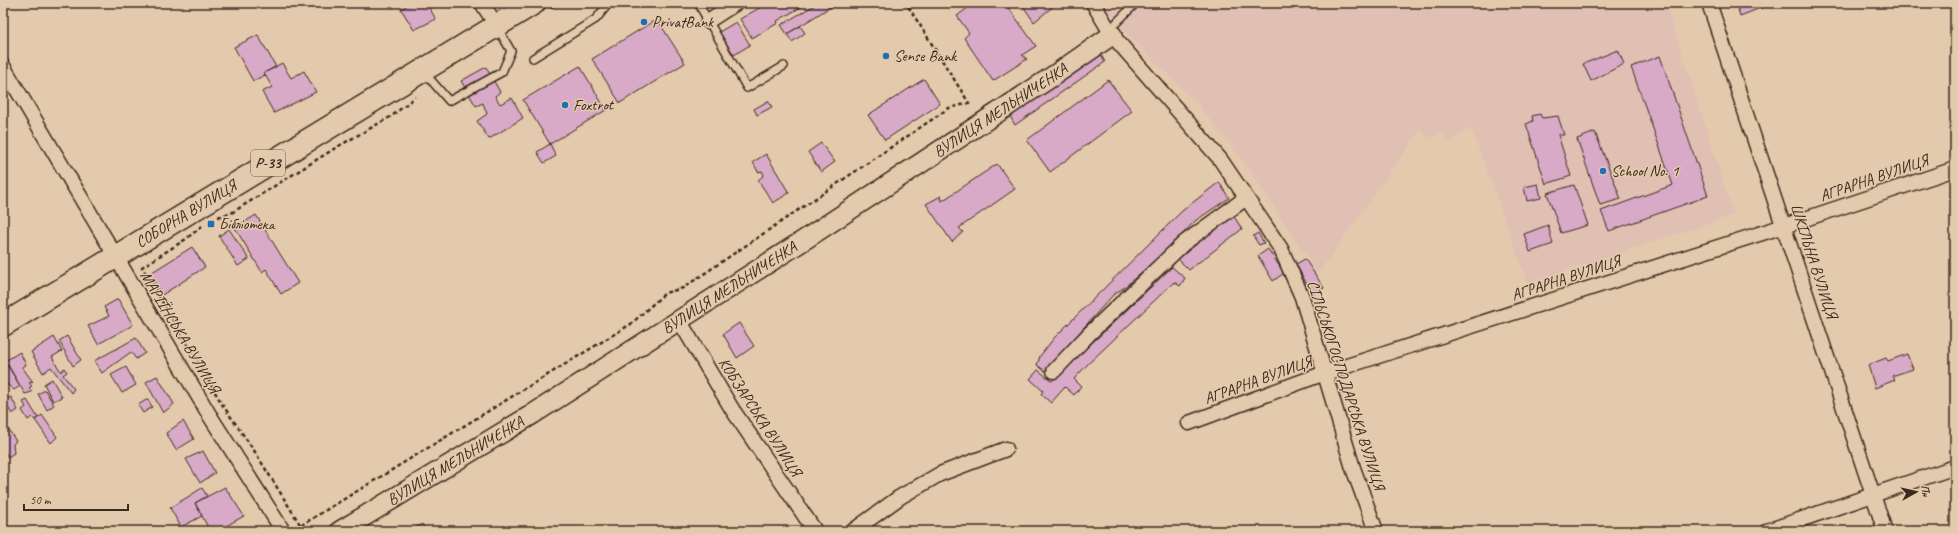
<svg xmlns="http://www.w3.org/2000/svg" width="1958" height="534" font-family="Caveat,sans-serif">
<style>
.built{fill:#e1c0b4}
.building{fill:#d9a9c8;stroke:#3b2a1e}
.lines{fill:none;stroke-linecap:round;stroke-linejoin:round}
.lane-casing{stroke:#3b2a1e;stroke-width:10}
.street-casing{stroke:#3b2a1e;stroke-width:17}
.secondary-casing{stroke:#3b2a1e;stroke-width:22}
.primary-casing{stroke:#3b2a1e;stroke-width:25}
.path{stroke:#3b2a1e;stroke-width:2.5;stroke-dasharray:4 3;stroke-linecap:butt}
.lane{stroke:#e4caac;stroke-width:7}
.street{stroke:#e4caac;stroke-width:14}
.secondary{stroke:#e4caac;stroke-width:19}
.primary{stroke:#e4caac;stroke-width:22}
.poi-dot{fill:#1f6fb2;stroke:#e4caac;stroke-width:1.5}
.labels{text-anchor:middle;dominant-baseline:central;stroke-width:3;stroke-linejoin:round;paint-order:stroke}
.shield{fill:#e4caac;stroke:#6e5a49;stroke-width:1}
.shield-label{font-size:15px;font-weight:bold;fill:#3b2a1e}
.poi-label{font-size:16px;fill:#3b2a1e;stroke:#e4caac;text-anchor:start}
.street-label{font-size:16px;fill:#3b2a1e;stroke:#e4caac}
</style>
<rect width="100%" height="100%" fill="#e4caac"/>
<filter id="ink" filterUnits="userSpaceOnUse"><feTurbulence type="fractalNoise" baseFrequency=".025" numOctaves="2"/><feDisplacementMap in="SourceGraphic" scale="8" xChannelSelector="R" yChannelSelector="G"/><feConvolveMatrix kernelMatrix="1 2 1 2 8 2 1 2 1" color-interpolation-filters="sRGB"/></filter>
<g filter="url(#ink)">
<path class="built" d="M 1101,3 L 1666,3 L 1734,215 L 1528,284 L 1471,128 L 1449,143 L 1440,132 L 1428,139 L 1421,129 L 1318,274 L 1246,165 L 1196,102 L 1116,23 Z"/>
<path class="building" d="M 411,3 L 426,3 L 436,19 L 414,30 L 401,9 Z
M 768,3 L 808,3 L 777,21 L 778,23 L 752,38 L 740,19 Z
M 818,3 L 830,3 L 832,6 L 787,34 L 781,25 Z
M 974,3 L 1005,3 L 1036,46 L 1022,55 L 1027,59 L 993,81 L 964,38 L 969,33 L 957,16 Z
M 1021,3 L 1054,3 L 1055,5 L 1034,22 Z
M 1538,3 L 1552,3 L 1540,7 Z
M 1736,3 L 1763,3 L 1761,4 L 1763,7 L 1740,16 Z
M 657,19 L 685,63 L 620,103 L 592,59 Z
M 736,22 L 750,45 L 734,55 L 719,32 Z
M 800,26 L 805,33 L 792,42 L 787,34 Z
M 258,35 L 276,67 L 264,73 L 265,75 L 253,81 L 234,47 Z
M 1618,50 L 1624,64 L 1591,81 L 1583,64 Z
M 1100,53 L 1105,62 L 1015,125 L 1010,116 Z
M 1660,56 L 1708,196 L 1609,231 L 1601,211 L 1673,185 L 1631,67 Z
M 282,63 L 291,78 L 304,71 L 316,92 L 274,113 L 262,92 L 272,87 L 264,73 Z
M 580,66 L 606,110 L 550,144 L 523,100 Z
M 486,67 L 500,92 L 495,96 L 500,104 L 512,98 L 523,118 L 489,139 L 477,121 L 487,114 L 483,103 L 476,106 L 461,81 Z
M 924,79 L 940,104 L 885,140 L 868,115 Z
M 1108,80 L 1132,111 L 1050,172 L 1027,140 Z
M 768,101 L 772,107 L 757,115 L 754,109 Z
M 1540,114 L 1542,118 L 1558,116 L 1564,135 L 1558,135 L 1571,176 L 1546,184 L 1526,124 L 1533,121 L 1532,116 Z
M 1595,132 L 1621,199 L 1600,205 L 1577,139 Z
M 821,143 L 835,162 L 821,172 L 808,152 Z
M 550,144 L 556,156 L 544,163 L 537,152 Z
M 766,154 L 789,193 L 773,203 L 758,180 L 764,175 L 762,171 L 758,172 L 753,162 Z
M 997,164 L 1015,189 L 959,228 L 963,232 L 952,242 L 926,204 L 941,196 L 942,201 Z
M 1219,182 L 1229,198 L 1195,221 L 1173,244 L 1126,286 L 1113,295 L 1045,371 L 1037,365 L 1040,356 L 1054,338 L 1182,211 Z
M 1538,184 L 1541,198 L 1527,201 L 1524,187 Z
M 1574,185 L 1588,225 L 1561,233 L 1547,193 Z
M 256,215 L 298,283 L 281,294 L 266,269 L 262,272 L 235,228 Z
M 1233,215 L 1242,229 L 1189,270 L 1178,259 Z
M 1548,225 L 1553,244 L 1530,252 L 1524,234 Z
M 229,229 L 249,259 L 238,266 L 219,236 Z
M 1258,233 L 1264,243 L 1259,245 L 1253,236 Z
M 192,247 L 205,267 L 162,295 L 149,274 Z
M 1268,249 L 1284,273 L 1273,281 L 1258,256 Z
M 1305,259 L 1324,288 L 1312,294 L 1296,264 Z
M 1172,267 L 1185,278 L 1180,286 L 1174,282 L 1088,364 L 1074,379 L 1081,386 L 1074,395 L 1065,387 L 1051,403 L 1041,394 L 1043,391 L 1030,379 L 1038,370 L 1052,381 Z
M 118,299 L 133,325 L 98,344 L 88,326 L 109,316 L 104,307 Z
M 739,323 L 754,346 L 737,358 L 723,334 Z
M 67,336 L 81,360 L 73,366 L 59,341 Z
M 54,337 L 62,351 L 52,357 L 61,372 L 64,368 L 67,372 L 63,375 L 74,389 L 71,393 L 51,367 L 43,373 L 31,352 Z
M 136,338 L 145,353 L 136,359 L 131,352 L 102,373 L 94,361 Z
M 20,352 L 26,365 L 22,367 L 33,382 L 29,383 L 32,386 L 29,388 L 32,392 L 25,394 L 5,361 Z
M 1907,354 L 1913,369 L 1892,376 L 1895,380 L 1875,388 L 1868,365 L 1886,358 L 1888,361 Z
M 8,365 L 20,386 L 14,390 L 3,381 L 3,368 Z
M 126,367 L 136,385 L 122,393 L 111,375 Z
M 157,376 L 174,404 L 163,413 L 146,382 Z
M 52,379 L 62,397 L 53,401 L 44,384 Z
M 45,390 L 54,405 L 47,410 L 38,394 Z
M 11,397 L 18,410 L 12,414 L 4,401 Z
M 148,399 L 152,407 L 143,413 L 138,405 Z
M 27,400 L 38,418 L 35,420 L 32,417 L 28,420 L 22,410 L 26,407 L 23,402 Z
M 42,415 L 57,437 L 51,443 L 35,420 Z
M 3,420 L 8,429 L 4,433 L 3,431 Z
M 183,421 L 194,439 L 176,450 L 166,433 Z
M 8,429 L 16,441 L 13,444 L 14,453 L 8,457 L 3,450 L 3,436 Z
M 203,451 L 215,473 L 200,483 L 186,459 Z
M 225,487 L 244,516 L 217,531 L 210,531 L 195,503 Z
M 202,488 L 207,496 L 195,503 L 202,516 L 181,527 L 170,508 Z
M 422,524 L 426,531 L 410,531 Z"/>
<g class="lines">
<g class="lane-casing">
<path id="lane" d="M 698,3 L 747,88 L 784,66
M 1116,23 L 1136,3
M 533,58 L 596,19 L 609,3
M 424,72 L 449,101 L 502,72 L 511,51 L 497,27"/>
</g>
<g class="street-casing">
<path id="street" d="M 482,3 L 496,25
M 1093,3 L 1112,35 L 1220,159 L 1281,249 L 1302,297 L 1353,468 L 1376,531
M 1709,3 L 1885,531
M 708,21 L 736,3
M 3,66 L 210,416 L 283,531
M 679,320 L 732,409 L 815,531
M 1054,371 L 1090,333 L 1184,243 L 1246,198
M 1189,423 L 1325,373 L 1784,226 L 1955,169
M 853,531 L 900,497 L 940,474 L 1006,449
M 1767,531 L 1955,467"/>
</g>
<g class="secondary-casing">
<g id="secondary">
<path id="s1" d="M 340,531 L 533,414 L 804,240 L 1053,76 L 1112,35"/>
</g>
</g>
<g class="primary-casing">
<g id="primary">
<path id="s2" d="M 3,325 L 534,3"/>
</g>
</g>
<path class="path" d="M 550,8 L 558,3
M 218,217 L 233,212 L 337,147 L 392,116 L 415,97
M 202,226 L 186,239 L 142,267 L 222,404 L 255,452 L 301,526
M 295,529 L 631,324 L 665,293 L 683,288 L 949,108 L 969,103 L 906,3"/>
<use href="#lane" class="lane"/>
<use href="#street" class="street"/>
<use href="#secondary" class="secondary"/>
<use href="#primary" class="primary"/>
</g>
</g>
<g class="poi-dot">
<circle cx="644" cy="22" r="4"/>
<circle cx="886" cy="56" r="4"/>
<circle cx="565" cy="105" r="4"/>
<circle cx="1603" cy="171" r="4"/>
<rect x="207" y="220" width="8" height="8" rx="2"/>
</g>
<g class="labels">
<rect class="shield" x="251" y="150" width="34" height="26" rx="3"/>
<g class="shield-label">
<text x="268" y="163">Р-33</text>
</g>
<g class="poi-label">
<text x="652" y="22">PrivatBank</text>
<text x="894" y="56">Sense Bank</text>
<text x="573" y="105">Foxtrot</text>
<text x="1611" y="171">School No. 1</text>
<text x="219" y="224">Бібліотека</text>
</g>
<g class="street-label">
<text stroke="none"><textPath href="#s1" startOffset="783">ВУЛИЦЯ МЕЛЬНИЧЕНКА</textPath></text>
<text transform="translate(1874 178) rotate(-19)">АГРАРНА ВУЛИЦЯ</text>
<text stroke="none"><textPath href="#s2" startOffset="214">СОБОРНА ВУЛИЦЯ</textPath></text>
<text transform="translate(1814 261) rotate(72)">ШКІЛЬНА ВУЛИЦЯ</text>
<text transform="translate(1566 278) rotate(-18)">АГРАРНА ВУЛИЦЯ</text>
<text stroke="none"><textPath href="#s1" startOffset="459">ВУЛИЦЯ МЕЛЬНИЧЕНКА</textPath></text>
<text transform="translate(180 332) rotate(59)">МАРІЇНСЬКА ВУЛИЦЯ</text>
<text transform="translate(1258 380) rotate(-20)">АГРАРНА ВУЛИЦЯ</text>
<text transform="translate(1346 385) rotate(72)">СІЛЬСЬКОГОСПОДАРСЬКА ВУЛИЦЯ</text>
<text transform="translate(760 417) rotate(57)">КОБЗАРСЬКА ВУЛИЦЯ</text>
<text stroke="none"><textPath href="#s1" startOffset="135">ВУЛИЦЯ МЕЛЬНИЧЕНКА</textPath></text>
</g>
</g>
<rect width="1958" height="534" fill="none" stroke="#e4caac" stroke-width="16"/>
<rect x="8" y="8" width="1942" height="518" fill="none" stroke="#3b2a1e" stroke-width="1.5" filter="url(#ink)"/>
<g transform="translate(1916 492) rotate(82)" stroke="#e4caac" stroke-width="3" paint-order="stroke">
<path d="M0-3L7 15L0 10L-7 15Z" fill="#3b2a1e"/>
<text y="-6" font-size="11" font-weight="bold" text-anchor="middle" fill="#3b2a1e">Пн</text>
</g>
<path d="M24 504v6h104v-6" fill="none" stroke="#3b2a1e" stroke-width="2"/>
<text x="30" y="504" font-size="12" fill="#3b2a1e" stroke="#e4caac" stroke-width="3" paint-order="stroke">50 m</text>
</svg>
